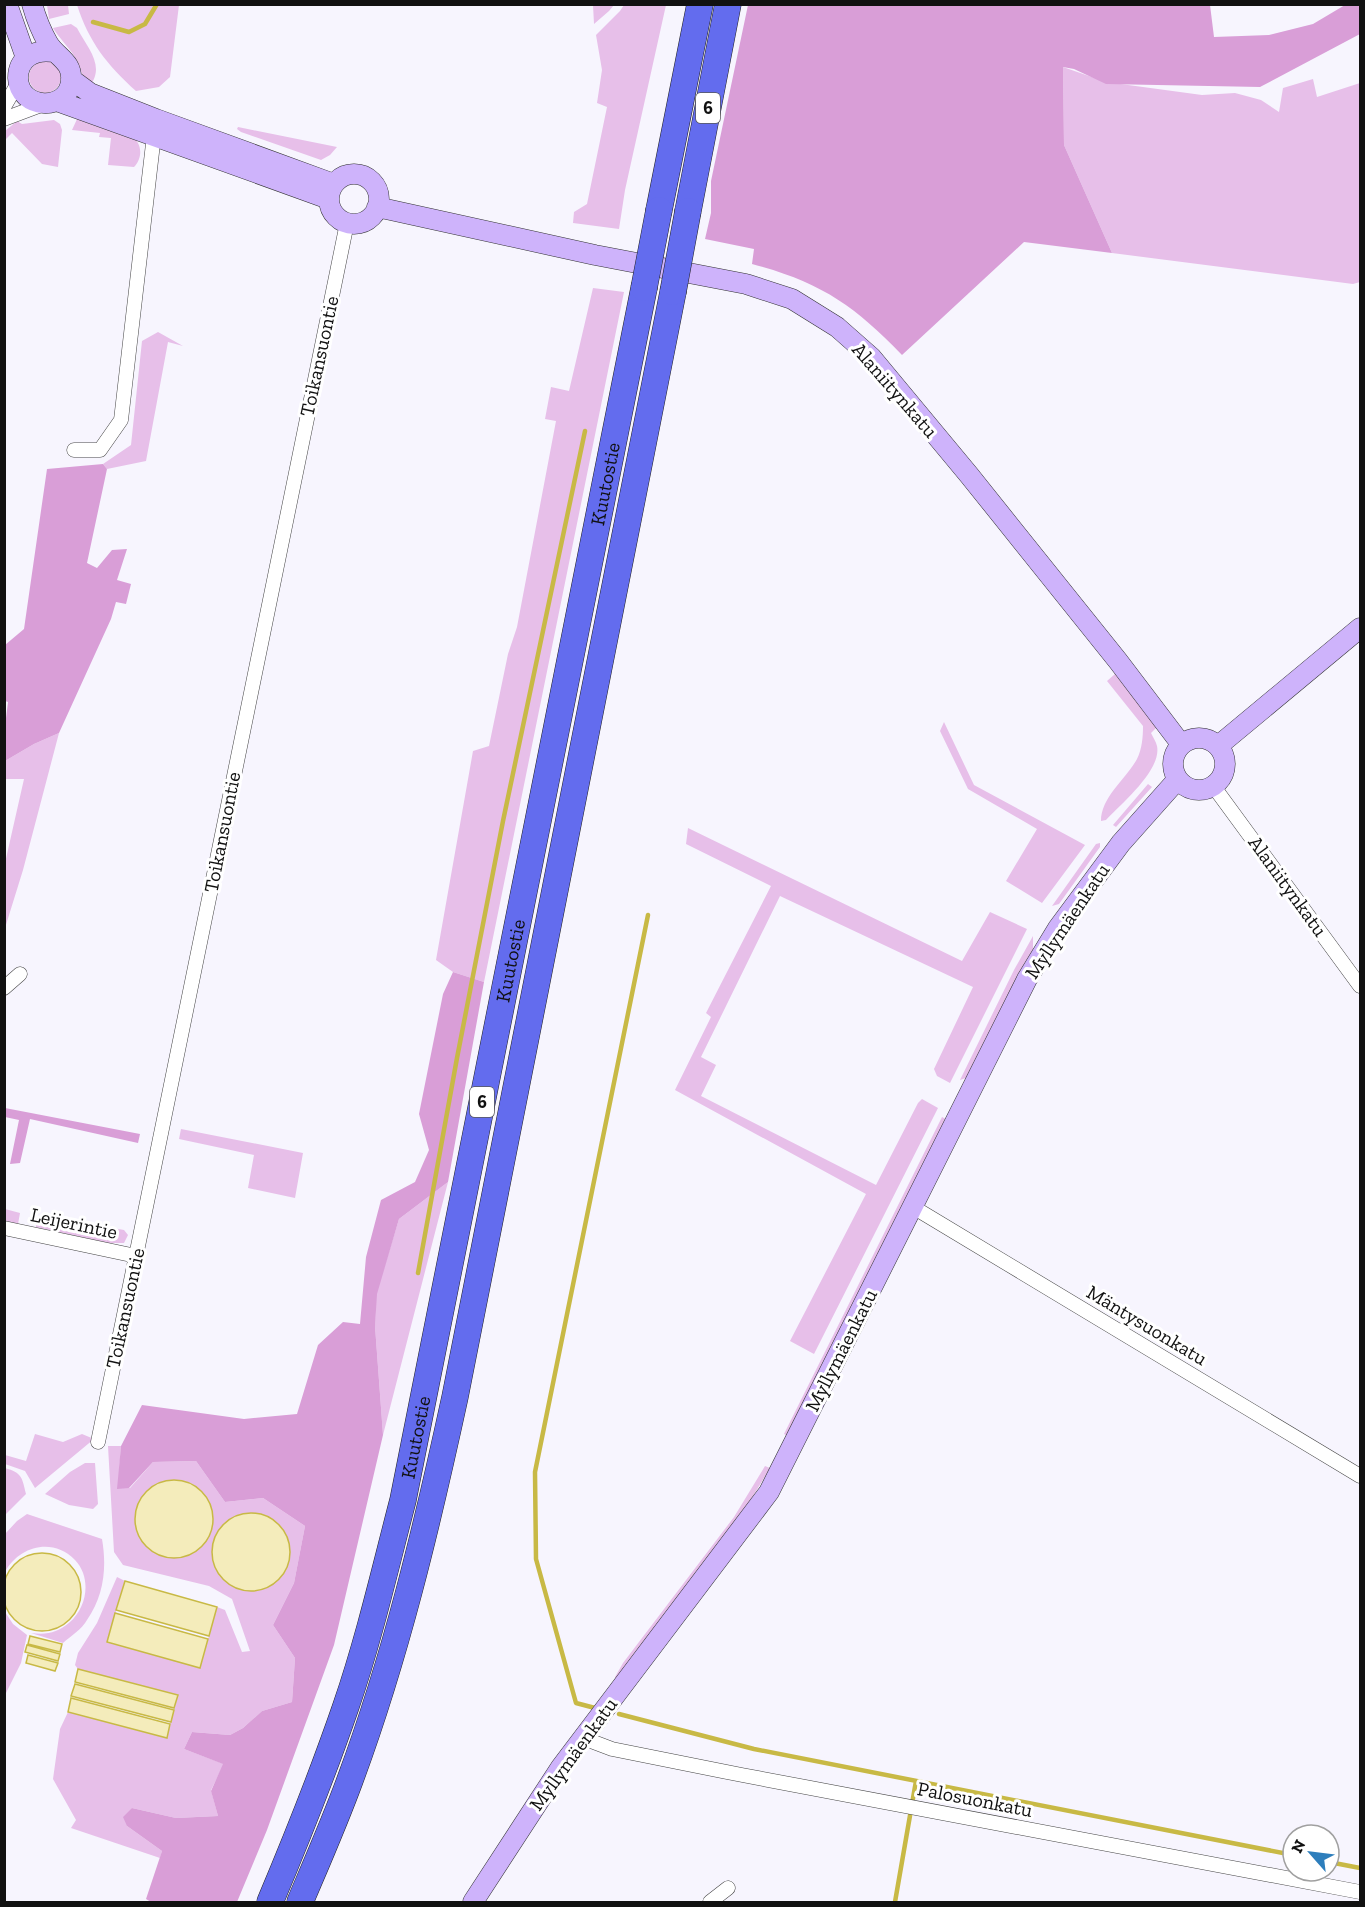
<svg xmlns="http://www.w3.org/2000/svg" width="1365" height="1907" font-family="'Zilla Slab',serif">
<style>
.green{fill:#e7bfe9}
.forest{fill:#d99ed7}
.water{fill:#f4ecbb;stroke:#c8b945;stroke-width:1.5}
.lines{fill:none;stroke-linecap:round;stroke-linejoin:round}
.stream{stroke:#c8b945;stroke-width:4.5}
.street-casing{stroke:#444;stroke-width:15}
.secondary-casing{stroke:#333;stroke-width:21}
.highway-casing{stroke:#222;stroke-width:27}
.street{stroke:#fff;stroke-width:14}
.secondary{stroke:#ceb3fb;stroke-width:20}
.highway{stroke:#636cee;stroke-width:26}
.highway-bridge-casing{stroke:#222;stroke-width:27;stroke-linecap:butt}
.highway-bridge{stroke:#636cee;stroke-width:26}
.labels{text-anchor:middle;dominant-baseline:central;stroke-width:6;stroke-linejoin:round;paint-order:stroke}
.shield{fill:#fff;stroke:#585858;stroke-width:1.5}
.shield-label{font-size:18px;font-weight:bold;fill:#111}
.street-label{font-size:20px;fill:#111;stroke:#fff}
</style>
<rect width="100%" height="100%" fill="#f7f5fe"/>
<path class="green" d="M 47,5 L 68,5 L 69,14 L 49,19 Z
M 77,5 L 179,5 L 170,77 L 159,87 L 136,91 C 107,65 89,42 77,5 Z
M 593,5 L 593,4 L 614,5 L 609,11 L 594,24 Z
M 624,5 L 666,5 L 625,190 L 619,229 L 573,223 L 574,212 L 587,204 L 607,107 L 597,103 L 602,70 L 596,35 L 620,11 Z
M 71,24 L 77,28 C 88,49 106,66 89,87 C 82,77 80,66 74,56 C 68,46 59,38 53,28 Z
M29 77a16 16 0 1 1 32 0a16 16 0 1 1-32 0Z
M 1063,67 L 1106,82 L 1202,95 L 1235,93 L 1261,100 L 1279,112 L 1283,88 L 1313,79 L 1317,97 L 1360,83 L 1360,282 L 1353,284 L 1112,253 L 1064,145 Z
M 78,117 C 90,121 125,130 133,137 C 143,145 142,159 134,167 L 108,165 L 111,138 L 99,137 L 100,133 L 72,130 Z
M 54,120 L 60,124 L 62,130 L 58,167 L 42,164 L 12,133 L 5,140 L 5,131 L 17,121 L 22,124 Z
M 238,127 L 337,147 L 330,155 L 321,160 L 241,132 L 237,129 Z
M 593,288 L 624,292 L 484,982 L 453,972 L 436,960 L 473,751 L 489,746 L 508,654 L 517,627 L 556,421 L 545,419 L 551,387 L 569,391 Z
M 158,332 L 183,346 L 168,342 L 146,461 L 107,469 L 103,464 L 131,445 L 142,341 Z
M 1115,674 L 1157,727 L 1151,733 C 1153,737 1156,742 1157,746 C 1162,770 1121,804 1106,820 L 1101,821 C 1101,797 1126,779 1137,759 C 1142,749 1143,737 1143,726 L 1107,681 Z
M 944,722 L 974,785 L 1085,845 L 1042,903 L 1006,881 L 1037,829 L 968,789 L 940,731 Z
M 59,733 L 23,870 L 5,928 L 5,863 L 24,779 L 5,779 L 5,761 L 34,744 Z
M 1148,784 L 1152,787 L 1116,827 L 1113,825 Z
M 688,828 L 962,961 L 990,912 L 1027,929 L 950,1083 L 937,1076 L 934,1069 L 973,987 L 780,896 L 701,1057 L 716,1065 L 701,1096 L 876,1185 L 918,1103 L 922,1099 L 938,1108 L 814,1354 L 790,1341 L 866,1194 L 675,1090 L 711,1017 L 706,1013 L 771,886 L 686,844 Z
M 1100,843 L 1100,847 L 1059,904 L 1052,906 L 1096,844 Z
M 1033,936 L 1033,950 L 1024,965 L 966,1078 L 960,1080 L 1014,970 Z
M 942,1117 L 946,1119 L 789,1437 L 784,1434 Z
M 181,1129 L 303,1153 L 295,1198 L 248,1188 L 254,1155 L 179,1139 Z
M 448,1182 L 383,1435 L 375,1326 L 376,1294 L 399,1219 Z
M 5,1209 L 20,1213 L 18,1224 L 5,1221 Z
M 36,1216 L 99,1231 L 113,1228 L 124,1230 L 128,1235 L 124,1243 L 108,1243 L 36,1227 Z
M 35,1434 L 63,1442 L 82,1434 L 94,1439 L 35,1488 L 25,1471 L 5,1464 L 5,1455 L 26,1461 Z
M 108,1446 L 121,1446 L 118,1488 L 130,1488 L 153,1462 L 196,1461 L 225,1502 L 263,1498 L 305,1526 L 294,1583 L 273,1625 L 295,1658 L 292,1702 L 262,1711 L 243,1728 L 230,1735 L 192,1732 L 184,1749 L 224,1764 L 211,1790 L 218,1816 L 176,1818 L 132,1808 L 127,1826 L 162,1851 L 160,1858 L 71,1828 L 76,1820 L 53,1779 L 60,1729 L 68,1712 L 166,1738 L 178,1695 L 78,1669 L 75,1665 L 78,1653 L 97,1623 L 117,1577 L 125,1581 L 107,1642 L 200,1668 L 217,1607 L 225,1610 L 242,1652 L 250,1651 L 232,1599 L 209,1586 L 123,1565 L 114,1552 Z
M 85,1463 L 95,1463 L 98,1504 L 93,1509 L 69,1505 L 45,1494 L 70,1472 Z
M 765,1466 L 770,1468 L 733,1529 L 615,1682 L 615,1677 L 623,1663 L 734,1517 Z
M 5,1468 C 22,1473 22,1477 26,1494 L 5,1515 Z
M 27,1514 L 102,1539 C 107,1567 104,1596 87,1620 C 82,1629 71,1636 63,1643 L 31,1633 C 47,1635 57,1633 70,1622 C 87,1607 92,1578 75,1560 C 53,1537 19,1546 5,1572 L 5,1534 L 17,1521 Z
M 5,1612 L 13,1624 L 27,1635 L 21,1663 L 5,1695 Z"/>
<path class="forest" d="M 748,5 L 1210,5 L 1214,37 L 1269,35 L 1313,24 L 1345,5 L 1360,4 L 1360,34 L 1260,87 L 1106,84 L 1074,69 L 1063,67 L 1064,145 L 1112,253 L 1024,242 L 902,355 C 854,305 820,282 752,264 L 754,249 L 705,239 L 711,213 L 711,181 Z
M 103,464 L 107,469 L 87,563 L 97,568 L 112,550 L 127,549 L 117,580 L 131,584 L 126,604 L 116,602 L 111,619 L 59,733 L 34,744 L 5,761 L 5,726 L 8,702 L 5,701 L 5,645 L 24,629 L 47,469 Z
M 453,972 L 484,982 L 448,1182 L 399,1219 L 377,1294 L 375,1326 L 383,1435 L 334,1645 L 267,1830 L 237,1902 L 151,1902 L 146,1899 L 162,1851 L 127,1826 L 123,1817 L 132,1808 L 176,1818 L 218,1816 L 211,1791 L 223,1764 L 184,1749 L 192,1732 L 230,1735 L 243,1728 L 262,1711 L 292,1702 L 295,1658 L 273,1625 L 294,1583 L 305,1526 L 263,1498 L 225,1502 L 196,1461 L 153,1462 L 129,1488 L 117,1489 L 121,1446 L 142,1405 L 244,1419 L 297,1414 L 318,1345 L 343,1322 L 360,1324 L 366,1257 L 381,1200 L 415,1182 L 429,1150 L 419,1114 L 443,994 Z
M 5,1108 L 140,1134 L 138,1143 L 30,1119 L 20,1163 L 10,1164 L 19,1120 L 5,1117 Z"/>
<path class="water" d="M135 1519a39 39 0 1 1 78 0a39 39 0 1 1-78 0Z
M212 1552a39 39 0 1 1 78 0a39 39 0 1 1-78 0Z
M3 1592a39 39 0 1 1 78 0a39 39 0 1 1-78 0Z
M 125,1581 L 217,1607 L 209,1636 L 116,1610 Z
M 115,1613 L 208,1639 L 200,1668 L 107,1642 Z
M 30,1636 L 62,1644 L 60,1652 L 28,1644 Z
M 27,1645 L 60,1654 L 58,1661 L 25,1652 Z
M 28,1655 L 58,1663 L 55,1671 L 26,1663 Z
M 78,1669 L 178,1695 L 174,1708 L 75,1682 Z
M 75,1684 L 174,1710 L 171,1722 L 71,1696 Z
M 71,1698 L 170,1724 L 167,1738 L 68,1712 Z"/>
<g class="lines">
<path class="stream" d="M 93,22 L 129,32 L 145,24 L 157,4
M 418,1273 L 457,1058 L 503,821 L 585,431
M 595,1708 L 576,1703 L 536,1559 L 535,1472 L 648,915
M 619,1714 L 754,1749 L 1293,1855
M 1329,1862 L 1360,1868
M 895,1902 L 916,1781"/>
<g class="street-casing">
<path id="street" d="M 4,107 L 18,83
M 4,119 L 44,104
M 74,450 L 100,450 L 121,420 L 154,135
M 1214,787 L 1360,986
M 4,988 L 20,974
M 913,1207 L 1360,1476
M 4,1228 L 136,1256
M 98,1442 L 347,223
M 583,1738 L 612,1749 L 742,1775 L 1360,1892
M 710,1902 L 728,1888"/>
</g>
<g class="secondary-casing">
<path id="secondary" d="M 7,4 L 26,58
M 32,4 C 36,18 41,31 48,43 C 56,57 73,61 71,81 C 68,112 19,110 18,78 C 18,58 35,49 53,52
M 71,79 L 90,93 L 156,119 L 334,184
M 57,101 L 329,199
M329 199a25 25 0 1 1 50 0a25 25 0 1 1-50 0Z
M 377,207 L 595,255 L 746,284 L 792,299 L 837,327 L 871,357 L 969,475 L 1118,661 L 1181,744
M1173 764a26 26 0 1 1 52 0a26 26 0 1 1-52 0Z
M 1218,746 L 1360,628
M 473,1902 L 561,1767 L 769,1492 L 1027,979 L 1058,928 L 1121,843 L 1177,780"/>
</g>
<g class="highway-casing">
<g id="highway">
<path d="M 659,210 L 700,4"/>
<path d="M 688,211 L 728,4"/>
<path id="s1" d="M 270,1902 C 297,1838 323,1773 346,1706 C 369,1639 385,1569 403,1500 L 644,288"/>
<path d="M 300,1902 C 317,1862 335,1821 350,1780 C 396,1656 427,1526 455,1397 L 673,292"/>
</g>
</g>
<use href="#street" class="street"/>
<use href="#secondary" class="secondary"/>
<use href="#highway" class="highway"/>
<g class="highway-bridge-casing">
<path id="highway-bridge" d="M 644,288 L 659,210
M 673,292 L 688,211"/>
</g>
<use href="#highway-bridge" class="highway-bridge"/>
</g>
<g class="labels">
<g class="shield">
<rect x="696" y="93" width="24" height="30" rx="4.5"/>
<rect x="470" y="1087" width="24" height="30" rx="4.5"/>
</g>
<g class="shield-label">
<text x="708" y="108">6</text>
<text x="482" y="1102">6</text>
</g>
<g class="street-label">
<text transform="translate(319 356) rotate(-78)">Toikansuontie</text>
<text transform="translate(895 390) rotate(49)">Alaniitynkatu</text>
<text stroke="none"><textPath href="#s1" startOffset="1460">Kuutostie</textPath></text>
<text transform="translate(222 832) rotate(-79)">Toikansuontie</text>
<text transform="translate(1288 886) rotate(54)">Alaniitynkatu</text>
<text transform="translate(1067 921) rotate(-56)">Myllymäenkatu</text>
<text stroke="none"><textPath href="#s1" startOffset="974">Kuutostie</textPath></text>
<text transform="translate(74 1223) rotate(12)">Leijerintie</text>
<text transform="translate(125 1308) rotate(-78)">Toikansuontie</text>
<text transform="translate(1147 1325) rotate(31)">Mäntysuonkatu</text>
<text transform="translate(841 1350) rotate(-63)">Myllymäenkatu</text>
<text stroke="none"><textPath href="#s1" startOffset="488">Kuutostie</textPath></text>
<text transform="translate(573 1754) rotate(-54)">Myllymäenkatu</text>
<text transform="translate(975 1799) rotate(11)">Palosuonkatu</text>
</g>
</g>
<rect width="1365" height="1907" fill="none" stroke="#111111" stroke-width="12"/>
<g transform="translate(1311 1853) rotate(298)"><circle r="28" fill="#ffffff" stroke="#a0a0a0" stroke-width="1.5"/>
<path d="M0-4.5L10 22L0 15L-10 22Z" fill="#2d7ebc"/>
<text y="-9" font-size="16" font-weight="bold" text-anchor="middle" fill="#111111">N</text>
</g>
</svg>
